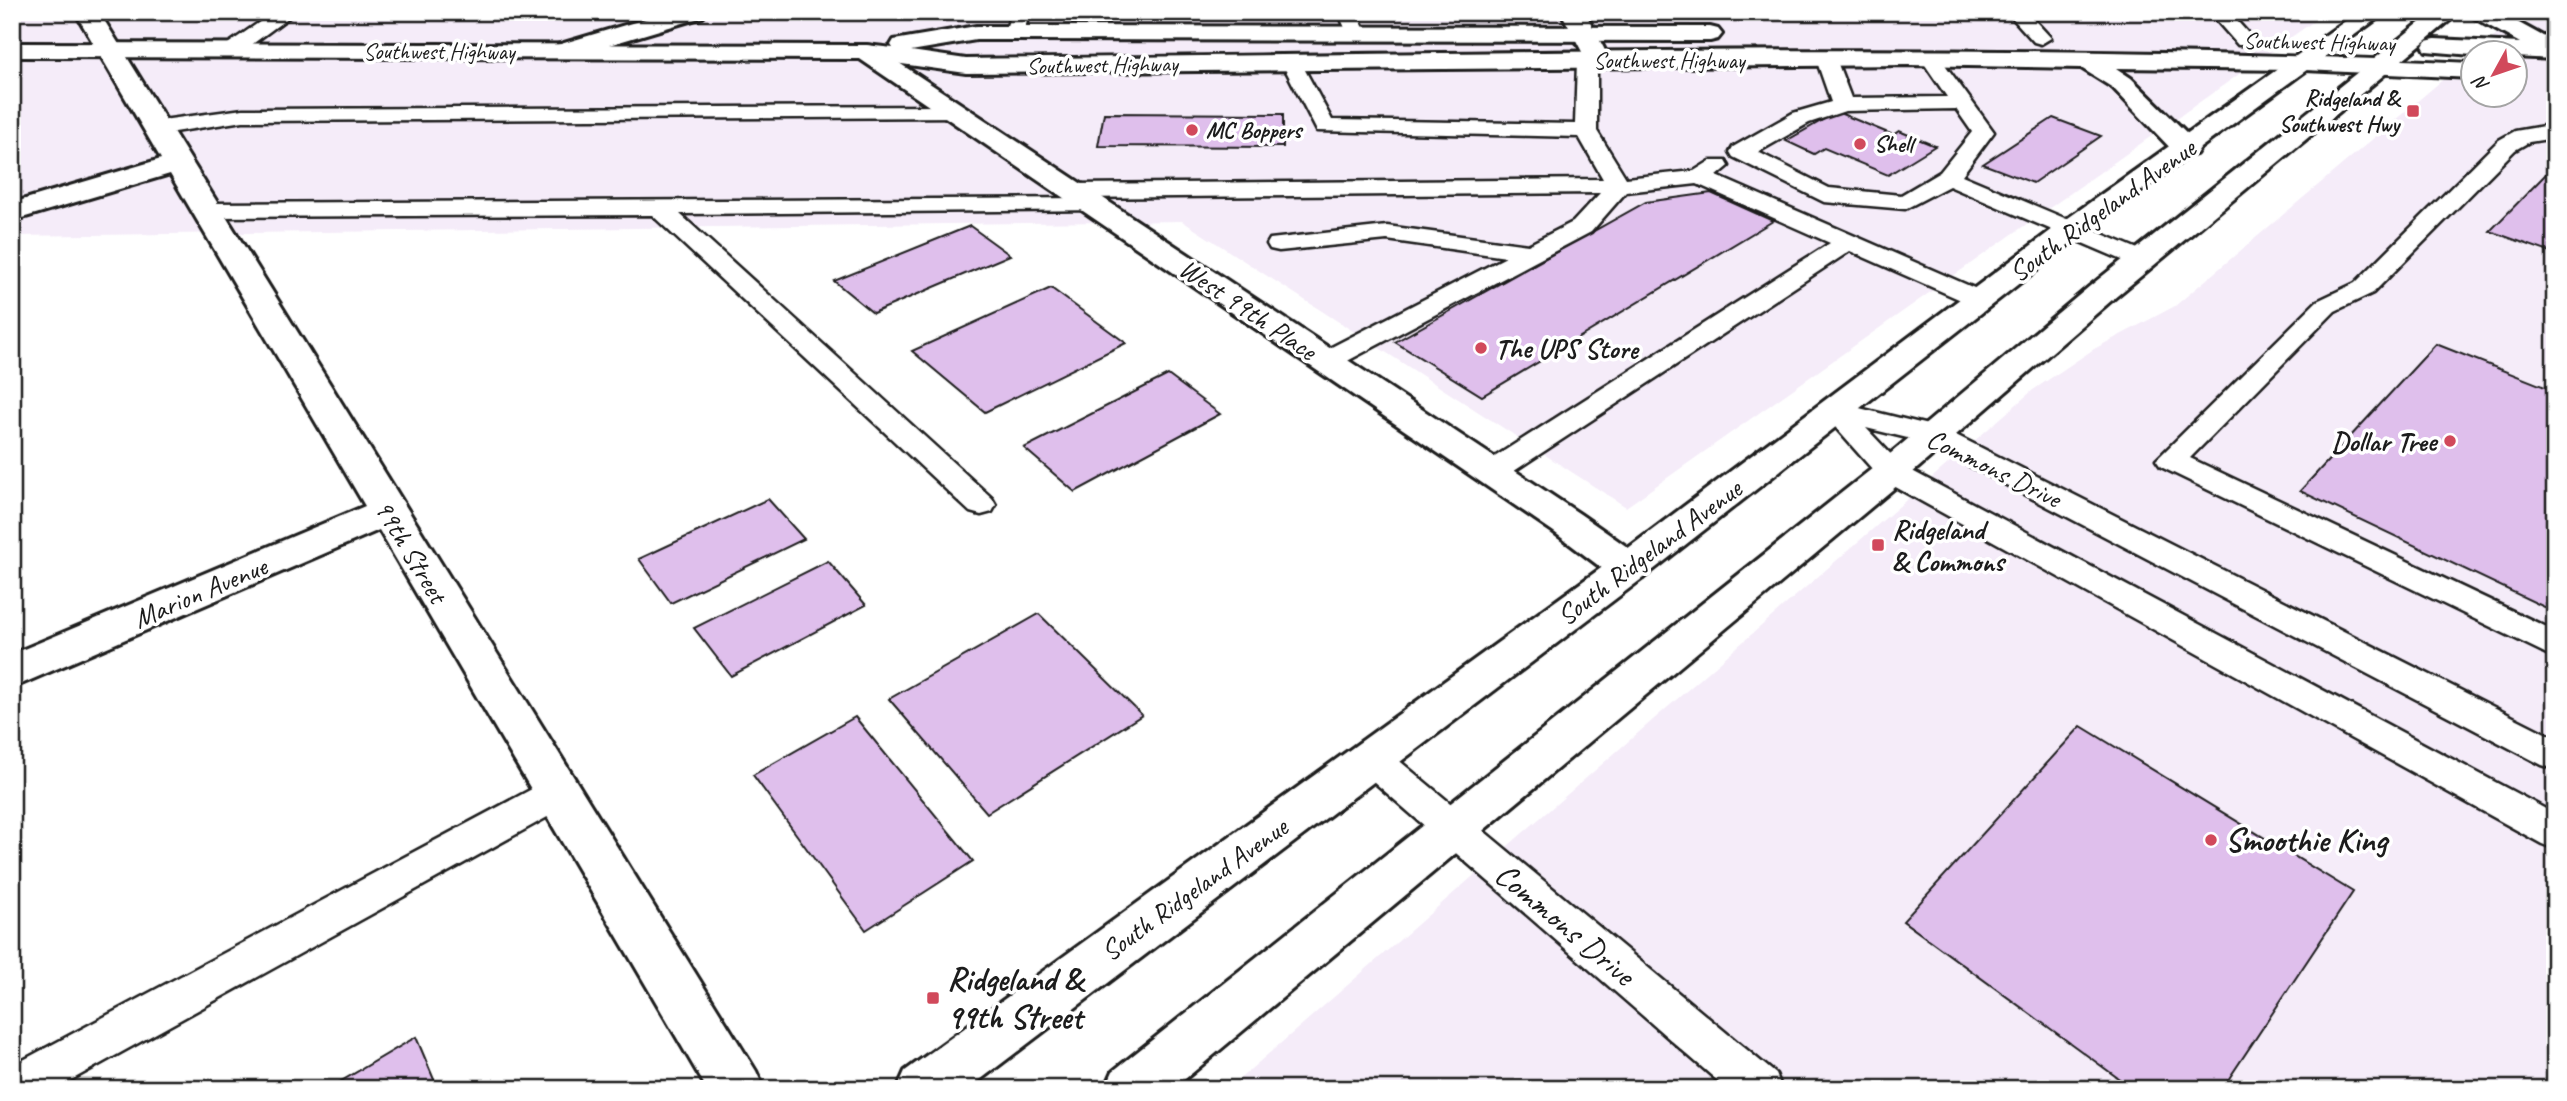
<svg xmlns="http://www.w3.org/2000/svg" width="2567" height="1101" font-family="Caveat,sans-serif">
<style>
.built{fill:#f5ecf9}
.building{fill:#dfbfec;stroke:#1c1c1c;stroke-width:2}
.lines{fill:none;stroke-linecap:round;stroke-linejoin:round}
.service-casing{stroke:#1c1c1c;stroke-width:5}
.minor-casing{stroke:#1c1c1c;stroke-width:6}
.secondary-casing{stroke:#1c1c1c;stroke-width:6}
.primary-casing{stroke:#1c1c1c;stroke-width:6}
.service{fill:#fff;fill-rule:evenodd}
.minor{fill:#fff;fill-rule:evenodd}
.secondary{fill:#fff;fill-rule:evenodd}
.primary{fill:#fff;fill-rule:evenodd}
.poi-dot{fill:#d1495b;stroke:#fff;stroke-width:2.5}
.labels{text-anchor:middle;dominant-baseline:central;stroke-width:7;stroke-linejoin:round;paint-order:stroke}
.far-street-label{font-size:23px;fill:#1c1c1c;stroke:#fff}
.far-poi-label{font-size:23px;font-weight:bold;fill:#1c1c1c;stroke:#fff;text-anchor:start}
.street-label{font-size:28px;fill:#1c1c1c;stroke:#fff}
.poi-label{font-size:28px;font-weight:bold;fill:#1c1c1c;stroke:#fff;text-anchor:start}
.near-poi-label{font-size:33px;font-weight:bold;fill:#1c1c1c;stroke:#fff;text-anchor:start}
.near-street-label{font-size:33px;fill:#1c1c1c;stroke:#fff}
</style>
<rect width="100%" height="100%" fill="#fff"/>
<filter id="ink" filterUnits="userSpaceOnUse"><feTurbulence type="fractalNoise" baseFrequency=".0143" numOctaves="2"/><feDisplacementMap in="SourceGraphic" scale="14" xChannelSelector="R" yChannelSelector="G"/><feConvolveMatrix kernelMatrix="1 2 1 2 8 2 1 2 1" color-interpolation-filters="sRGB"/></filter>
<g filter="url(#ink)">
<path class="built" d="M 12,12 L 1639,14 L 2327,12 L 1626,507 L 1182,221 L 12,236 Z
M 2512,12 L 2555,12 L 2555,1089 L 1228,1089 L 2033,390 L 2094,349 L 2175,306 L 2472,55 L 2472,94 L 2514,94 L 2514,52 L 2476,52 L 2518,17 Z"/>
<path class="building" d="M 1837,112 L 1893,135 L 1899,131 L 1935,146 L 1888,175 L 1824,148 L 1814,154 L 1786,141 Z
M 1104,113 L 1283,114 L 1283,147 L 1098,146 Z
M 2053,118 L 2101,136 L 2033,183 L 1983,164 Z
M 2550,170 L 2555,172 L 2555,254 L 2490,231 Z
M 1711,193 L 1773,221 L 1482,396 L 1395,342 L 1646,202 Z
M 970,226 L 1010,255 L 873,313 L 834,281 Z
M 1051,288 L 1126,343 L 985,412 L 912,351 Z
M 2436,344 L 2555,391 L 2555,612 L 2300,491 Z
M 1168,375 L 1220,414 L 1075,492 L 1024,448 Z
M 768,499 L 804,539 L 671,603 L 639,559 Z
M 828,561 L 866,605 L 731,676 L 694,628 Z
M 1039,614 L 1142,715 L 987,813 L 889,699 Z
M 855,717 L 973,861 L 866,930 L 753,775 Z
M 2081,726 L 2353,892 L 2222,1089 L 2133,1089 L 1903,921 Z
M 416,1037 L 438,1089 L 328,1089 Z"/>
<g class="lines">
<g class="service-casing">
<path id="service" d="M 274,12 L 296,12 L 239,54 L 225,54 L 222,50 L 225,46 Z
M 1011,12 L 1030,12 L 1022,37 L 1008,37 L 1005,33 Z
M 1338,12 L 1357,12 L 1366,33 L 1363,37 L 1349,37 Z
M 2007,12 L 2027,12 L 2051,38 L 2041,44 L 2034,42 Z
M 2209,12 L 2229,12 L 2255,41 L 2252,45 L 2238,45 Z
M 1826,53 L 1833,55 L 1836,59 L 1851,98 L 1947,97 L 1921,59 L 1924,55 L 1938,55 L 1994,132 L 1962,175 L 2152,255 L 2155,260 L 2152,265 L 2143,267 L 2134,265 L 1949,186 L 1905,209 L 1824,202 L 1733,157 L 1730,152 L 1733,147 L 1793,113 L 1831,102 L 1816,59 L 1819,55 ZM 1956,109 L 1972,132 L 1940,172 L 1901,195 L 1829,188 L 1758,152 L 1809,123 L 1845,111 Z
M 1587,55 L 1594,57 L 1597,61 L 1597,131 L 1626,178 L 1694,171 L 1710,161 L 1726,161 L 1729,166 L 1717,176 L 1988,294 L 1992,299 L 1988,304 L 1979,307 L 1970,304 L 1850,251 L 1502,479 L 1492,482 L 1482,479 L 1477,472 L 1482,465 L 1830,243 L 1697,184 L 1626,192 L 1591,232 L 1336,367 L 1326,369 L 1316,367 L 1312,361 L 1316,355 L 1506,257 L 1387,240 L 1279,251 L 1270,249 L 1267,244 L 1270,239 L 1387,226 L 1528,245 L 1573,222 L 1600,193 L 1073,198 L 1065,196 L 1061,191 L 1065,186 L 1073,184 L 1603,179 L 1579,137 L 1317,131 L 1282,63 L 1285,59 L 1299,59 L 1332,120 L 1575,124 L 1577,61 L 1580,57 Z
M 956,106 L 964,107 L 967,112 L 964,117 L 243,121 L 155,135 L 147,133 L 144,128 L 147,123 L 155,121 L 243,109 Z
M 2555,124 L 2555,138 L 2529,142 L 2515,150 L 2373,293 L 2335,311 L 2190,458 L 2555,631 L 2555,658 L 2161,467 L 2156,460 L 2317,301 L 2355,283 L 2499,140 L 2515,131 Z
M 1095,198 L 1103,200 L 1107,205 L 1103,210 L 680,214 L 992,498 L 996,505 L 992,512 L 981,515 L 970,512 L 652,215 L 205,217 L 197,215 L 193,210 L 197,205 L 205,203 Z
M 1835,402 L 1944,429 L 2555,738 L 2555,769 L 2542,765 L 1924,442 L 1866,428 L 1901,465 L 2555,814 L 2555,849 L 2542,844 L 1881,479 L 1821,411 L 1825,405 Z
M 1371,743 L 1384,748 L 1776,1074 L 1782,1089 L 1727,1089 L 1358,768 L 1353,758 L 1358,748 Z
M 558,778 L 571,782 L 577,793 L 571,804 L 55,1089 L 12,1089 L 12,1066 L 545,782 Z"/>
</g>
<g class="minor-casing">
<path id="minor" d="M 75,12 L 99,12 L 756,1071 L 764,1089 L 707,1089 L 379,530 L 12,688 L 12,654 L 365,506 L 170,174 L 12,221 L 12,203 L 161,159 Z
M 669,12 L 707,12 L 703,17 L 572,56 L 563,58 L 554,56 L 551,51 L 554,46 Z
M 1561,12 L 1585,12 L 1610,60 L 1607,65 L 1598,67 L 1589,65 Z
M 866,45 L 875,47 L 1580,514 L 1643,558 L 1648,568 L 1643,578 L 1629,582 L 1615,578 L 1554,532 L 857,57 L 854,52 L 857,47 Z"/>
</g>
<g class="secondary-casing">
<path id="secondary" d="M 2358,12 L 2386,12 L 2081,235 L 1643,578 L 968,1089 L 897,1089 L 905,1071 L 1615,558 L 2061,223 Z
M 2433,12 L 2460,12 L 2112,300 L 1904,480 L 1173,1089 L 1105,1089 L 1113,1071 L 1878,464 L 2090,286 Z"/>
</g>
<g class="primary-casing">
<path id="primary" d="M 2469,12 L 2499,12 L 2552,41 L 2555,45 L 2555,59 L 2514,57 L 2514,52 L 2472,52 L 2472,55 L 2426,51 L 2423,46 L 2426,41 L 2435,39 L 2520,43 L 2473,17 Z
M 976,26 L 1710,27 L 1718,29 L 1722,34 L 1718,39 L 1710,41 L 976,40 L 911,51 L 966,59 C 1468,54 1971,40 2472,63 L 2472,78 L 2305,70 L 2116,68 L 2131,78 L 2196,142 L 2200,148 L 2196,154 L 2186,156 L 2176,154 L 2113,88 L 2081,68 L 1908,65 L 966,73 L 866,59 L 12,57 L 12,43 L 866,45 L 893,48 L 891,45 L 894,40 Z"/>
</g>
<use href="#service" class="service"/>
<use href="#minor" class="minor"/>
<use href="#secondary" class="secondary"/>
<use href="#primary" class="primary"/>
</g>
</g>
<g class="poi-dot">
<rect x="2406" y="104" width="14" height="14" rx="3.5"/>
<circle cx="1192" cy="130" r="7"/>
<circle cx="1860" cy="144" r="7"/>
<circle cx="1481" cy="348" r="7"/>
<circle cx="2450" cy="441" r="7"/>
<rect x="1871" y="538" width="14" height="14" rx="3.5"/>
<circle cx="2211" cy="840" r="7"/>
<rect x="926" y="991" width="14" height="14" rx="3.5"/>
</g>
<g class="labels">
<g class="far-street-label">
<text transform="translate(2319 42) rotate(1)">Southwest Highway</text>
<text x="439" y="51">Southwest Highway</text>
<text x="1669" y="60">Southwest Highway</text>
<text transform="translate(1102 65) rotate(-1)">Southwest Highway</text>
</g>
<g class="far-poi-label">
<text x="2399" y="98" text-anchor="end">Ridgeland &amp;<tspan x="2399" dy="26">Southwest Hwy</tspan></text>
<text x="1206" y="130">MC Boppers</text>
<text x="1874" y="144">Shell</text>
</g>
<g class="street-label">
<text transform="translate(2102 210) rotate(-36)">South Ridgeland Avenue</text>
<text transform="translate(1248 309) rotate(34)">West 99th Place</text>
<text transform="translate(1994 468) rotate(26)">Commons Drive</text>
<text transform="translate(411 551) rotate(59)">99th Street</text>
<text transform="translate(1649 552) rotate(-37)">South Ridgeland Avenue</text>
<text transform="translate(200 592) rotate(-23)">Marion Avenue</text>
<text transform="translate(1194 889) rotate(-36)">South Ridgeland Avenue</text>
</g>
<g class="poi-label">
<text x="1495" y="348">The UPS Store</text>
<text x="2436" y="441" text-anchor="end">Dollar Tree</text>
<text x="1892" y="529">Ridgeland<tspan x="1892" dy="32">&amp; Commons</tspan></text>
</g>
<g class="near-poi-label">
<text x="2225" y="840">Smoothie King</text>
<text x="947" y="979">Ridgeland &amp;<tspan x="947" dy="38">99th Street</tspan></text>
</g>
<g class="near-street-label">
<text transform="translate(1565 924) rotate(40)">Commons Drive</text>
</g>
</g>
<rect width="2567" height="1101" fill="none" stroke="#fff" stroke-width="42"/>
<rect x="21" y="21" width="2525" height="1059" fill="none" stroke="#1c1c1c" stroke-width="2.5" filter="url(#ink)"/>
<g transform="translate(2494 74) rotate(230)"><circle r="33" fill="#ffffff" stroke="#a4a4a4" stroke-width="2"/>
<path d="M0-5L12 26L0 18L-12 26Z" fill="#d1495b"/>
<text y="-10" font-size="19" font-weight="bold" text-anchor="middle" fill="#1c1c1c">N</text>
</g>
</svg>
